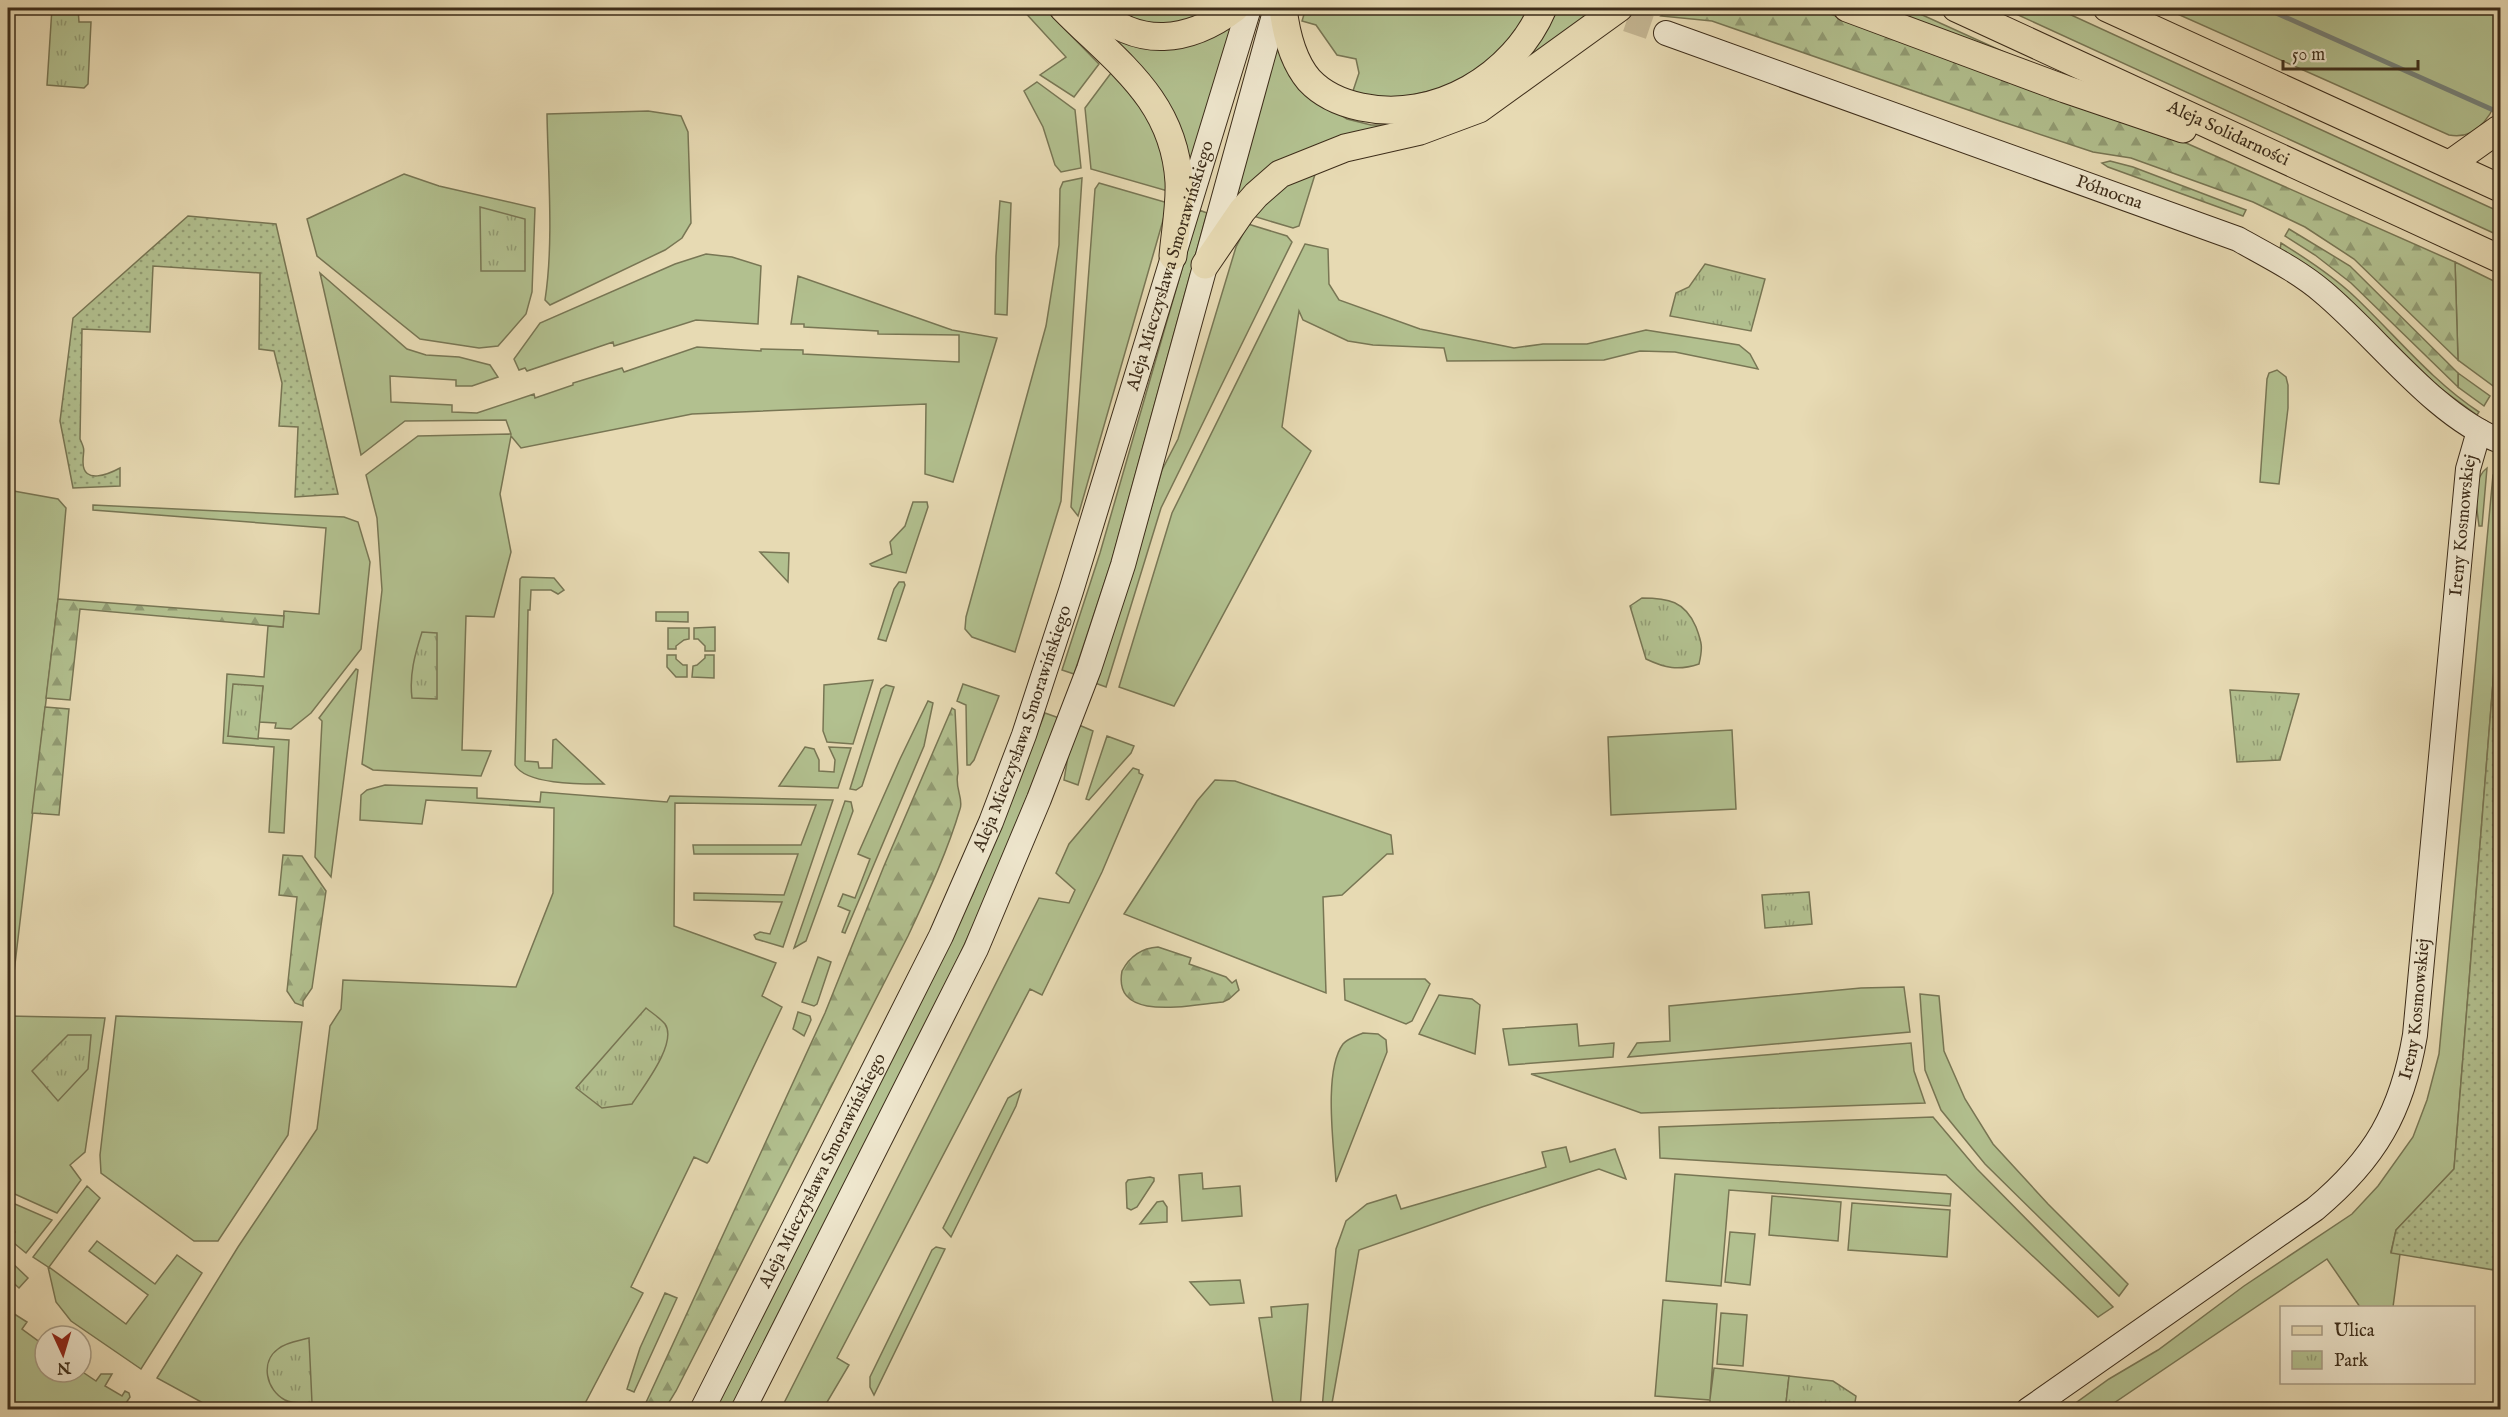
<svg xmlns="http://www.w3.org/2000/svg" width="2508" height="1417" font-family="'IM FELL English',serif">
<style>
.grass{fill:#b2c08f;stroke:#787654;stroke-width:1.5}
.forest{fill:url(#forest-firs);stroke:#787654;stroke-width:1.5}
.park{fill:url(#park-tufts);stroke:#787654;stroke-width:1.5}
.garden{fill:url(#garden-dots);stroke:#787654;stroke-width:1.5}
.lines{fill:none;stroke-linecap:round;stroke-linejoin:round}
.stream{stroke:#758078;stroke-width:5}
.secondary-tunnel{stroke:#c5b794;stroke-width:24;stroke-dasharray:24 12;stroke-linecap:butt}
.secondary-casing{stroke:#3d2d1a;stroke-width:26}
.primary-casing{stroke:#3d2d1a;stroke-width:29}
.secondary{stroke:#efe7ce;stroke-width:24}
.primary{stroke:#e7dab3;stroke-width:27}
.labels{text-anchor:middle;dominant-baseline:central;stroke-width:4.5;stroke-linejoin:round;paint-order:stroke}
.street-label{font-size:18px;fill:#3d2d1a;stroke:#efe7ce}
</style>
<defs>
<pattern id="forest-firs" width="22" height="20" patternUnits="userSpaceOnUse" patternTransform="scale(1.5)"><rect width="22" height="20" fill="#b2c08f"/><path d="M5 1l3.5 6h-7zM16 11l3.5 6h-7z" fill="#929c74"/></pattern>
<pattern id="park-tufts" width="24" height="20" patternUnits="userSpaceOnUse" patternTransform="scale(1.5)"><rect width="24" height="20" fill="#b2c08f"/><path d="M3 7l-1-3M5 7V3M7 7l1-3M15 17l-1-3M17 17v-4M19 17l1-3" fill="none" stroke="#929c74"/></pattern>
<pattern id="garden-dots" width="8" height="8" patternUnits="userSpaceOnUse" patternTransform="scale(1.5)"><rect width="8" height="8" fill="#b2c08f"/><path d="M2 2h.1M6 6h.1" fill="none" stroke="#929c74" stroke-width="1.8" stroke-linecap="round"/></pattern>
</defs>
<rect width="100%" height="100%" fill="#e7dab3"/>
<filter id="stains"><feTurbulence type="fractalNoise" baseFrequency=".00333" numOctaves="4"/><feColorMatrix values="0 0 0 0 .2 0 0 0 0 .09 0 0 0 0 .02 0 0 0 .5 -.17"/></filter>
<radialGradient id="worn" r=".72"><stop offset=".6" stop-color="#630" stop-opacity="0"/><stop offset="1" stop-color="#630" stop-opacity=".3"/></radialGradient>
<path class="grass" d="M 1021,8 L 1044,8 L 1099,64 L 1074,97 L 1040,75 L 1066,57 Z
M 1109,8 L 1216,8 L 1182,24 L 1146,26 Z
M 1306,8 L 1529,8 L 1531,10 L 1491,62 L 1452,86 L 1403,97 L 1375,98 L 1352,94 L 1359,73 L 1356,59 L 1337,55 L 1316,25 L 1302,21 Z
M 1556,8 L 1606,8 L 1520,63 Z
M 1871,8 L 1907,8 L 2015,57 Z
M 2003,8 L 2056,8 L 2500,212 L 2500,236 Z
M 2164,8 L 2500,8 C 2500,30 2504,65 2500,86 C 2496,111 2478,141 2449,135 Z
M 1092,16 L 1116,32 L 1234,18 L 1190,164 Z
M 1278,37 L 1312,97 L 1347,119 L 1371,125 L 1402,125 L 1231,208 Z
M 1114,69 L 1158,126 L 1171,192 L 1091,169 L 1085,108 Z
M 1037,82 L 1075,110 L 1081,168 L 1061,172 L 1055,165 L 1043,127 L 1024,91 Z
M 648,111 L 681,116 L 688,132 L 691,223 L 682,238 L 665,250 L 550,305 L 545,300 C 554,242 548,173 547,114 Z
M 1317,168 L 1299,226 L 1293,228 L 1253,216 L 1280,189 Z
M 404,174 L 439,186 L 535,208 L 532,292 L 526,314 L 498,346 L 479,348 L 420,339 L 317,256 L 307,219 Z
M 1082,178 L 1061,501 L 1015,652 L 972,637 L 965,629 L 966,617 L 1046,326 L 1059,245 L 1060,189 L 1063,182 Z
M 1099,183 L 1168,203 L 1078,516 L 1071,507 L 1095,189 Z
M 1000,201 L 1011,203 L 1007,315 L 995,314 L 996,256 Z
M 1199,210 L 1207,213 L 1112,560 L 1074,674 L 1062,670 L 1100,553 Z
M 1248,224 L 1287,236 L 1292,242 L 1161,508 L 1106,687 L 1095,683 L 1133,571 L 1162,470 L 1178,439 L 1236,247 Z
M 2281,243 C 2307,259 2333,276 2355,297 C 2396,336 2432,381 2479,412 L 2477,415 L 2436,385 L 2365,315 L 2280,250 Z
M 1305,244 L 1328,249 L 1329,284 L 1339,300 L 1420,329 L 1514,348 L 1543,344 L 1587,344 L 1646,330 L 1739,345 L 1750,354 L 1758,369 L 1675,352 L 1640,351 L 1604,360 L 1447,361 L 1444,348 L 1373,345 L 1348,341 L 1303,320 L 1299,311 L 1282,427 L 1311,451 L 1174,706 L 1119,687 L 1172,513 Z
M 706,254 L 732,257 L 761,266 L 758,324 L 696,320 L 614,346 L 613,342 L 527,371 L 525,368 L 519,370 L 514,359 L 540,323 L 675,264 Z
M 2455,262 L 2500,284 L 2500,391 L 2458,360 Z
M 320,273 L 407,349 L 426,355 L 459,357 L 490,365 L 498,377 L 472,386 L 456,386 L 456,380 L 390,376 L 391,402 L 452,405 L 452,412 L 477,413 L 534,394 L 535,398 L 573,385 L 573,383 L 622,368 L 624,372 L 697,347 L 761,351 L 761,349 L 803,350 L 803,354 L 959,362 L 959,335 L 878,334 L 878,331 L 804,327 L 804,324 L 791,324 L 798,276 L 952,330 L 997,338 L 953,482 L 925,474 L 926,404 L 692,414 L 521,448 L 511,436 L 500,494 L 511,552 L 494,617 L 466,616 L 462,750 L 491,751 L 481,776 L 373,770 L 362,764 L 382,590 L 377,518 L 366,475 L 418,436 L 511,434 L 506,420 L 405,421 L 361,455 Z
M 2277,370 L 2286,377 L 2288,385 L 2288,408 L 2279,484 L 2260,482 L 2267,379 L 2269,373 Z
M 2458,373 L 2490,396 L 2484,406 L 2458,387 Z
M 2487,468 L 2482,526 L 2479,526 C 2477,509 2471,479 2487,468 Z
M 2500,472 L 2500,595 L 2454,1169 L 2396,1230 L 2391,1252 L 2400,1254 L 2393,1307 L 2360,1307 L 2327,1259 L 2105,1409 L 2066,1410 L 2109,1379 L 2158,1350 L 2244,1286 L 2352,1214 L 2378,1186 L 2413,1137 L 2427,1100 L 2439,1054 L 2493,475 Z
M 8,490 L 58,499 L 66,508 L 58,599 L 11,998 L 8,998 Z
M 913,502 L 927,502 L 928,507 L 906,573 L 872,566 L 870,564 L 892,554 L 890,542 L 905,526 Z
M 93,505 L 344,517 L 358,522 L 370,562 L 361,649 L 311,713 L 291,729 L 275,728 L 276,723 L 259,722 L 263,686 L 228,736 L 289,740 L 284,833 L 269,832 L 274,747 L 223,743 L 227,674 L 264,677 L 268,626 L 283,627 L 284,611 L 319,614 L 326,528 L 93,510 Z
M 760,552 L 789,553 L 788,582 Z
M 522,577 L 554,578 L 564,590 L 558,594 L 551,590 L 531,590 L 530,610 L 528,610 L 525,761 L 538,762 L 539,768 L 552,768 L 553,740 L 556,739 L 604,784 C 583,784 526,785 515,765 L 520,579 Z
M 899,582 L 904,582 L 905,585 L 886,641 L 878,639 L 894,589 Z
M 656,612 L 688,612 L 688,622 L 656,621 Z
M 715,627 L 715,651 L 705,651 L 705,646 L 698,639 L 694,639 L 694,628 Z
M 668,628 L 689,628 L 689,639 L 684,640 L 676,646 L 676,649 L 668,649 Z
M 667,655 L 676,655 L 676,659 L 683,665 L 687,665 L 687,677 L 676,677 L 667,667 Z
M 705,655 L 714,655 L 714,678 L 692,677 L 693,666 L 697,665 L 705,658 Z
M 356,669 L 358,670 L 331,877 L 315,857 L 322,721 L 319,718 Z
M 873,680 L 853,744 L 827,742 L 823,731 L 824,685 Z
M 963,684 L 999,696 L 974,760 L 970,765 L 967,765 L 966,705 L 957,701 Z
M 886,685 L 894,687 L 862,786 L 856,790 L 850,789 L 881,689 Z
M 928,701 L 933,703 L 924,746 L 845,933 L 842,932 L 850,911 L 838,906 L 843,894 L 855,898 L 870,859 L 858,854 L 900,759 Z
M 1045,713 L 1059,718 L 985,900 L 953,969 L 731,1409 L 713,1410 L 973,894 Z
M 1079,725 L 1093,731 L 1078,785 L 1064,780 L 1068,756 Z
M 1732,730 L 1736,809 L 1611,815 L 1608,737 Z
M 1107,736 L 1134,746 L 1131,753 L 1089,800 L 1086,799 Z
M 805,747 L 814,749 L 819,760 L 819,771 L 834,772 L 835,760 L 829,747 L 851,748 L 838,788 L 779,786 Z
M 1133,768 L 1139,770 L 1139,773 L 1143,775 L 1102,872 L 1042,995 L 1030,989 L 837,1358 L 849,1365 L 823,1409 L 781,1409 L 1039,898 L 1069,903 L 1075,890 L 1056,873 L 1069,844 Z
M 1215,780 L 1235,781 L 1391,835 L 1393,854 L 1387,854 L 1342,895 L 1323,897 L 1326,993 L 1124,914 L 1197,801 Z
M 385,785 L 477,788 L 477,798 L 540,802 L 541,792 L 667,802 L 670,796 L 833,800 L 783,947 L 756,939 L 754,935 L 760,932 L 770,934 L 782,902 L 694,900 L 694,893 L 784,895 L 798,854 L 694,854 L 693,845 L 801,845 L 816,805 L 675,803 L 674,926 L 776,963 L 762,996 L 782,1007 L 709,1161 L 707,1163 L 694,1157 L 631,1287 L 643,1293 L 582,1409 L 214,1409 L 157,1378 L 238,1247 L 317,1129 L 330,1026 L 341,1009 L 343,980 L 516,987 L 553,893 L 554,808 L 426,800 L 422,824 L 360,820 L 361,795 L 367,790 Z
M 845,801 L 851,802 L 853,811 L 806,941 L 794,948 Z
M 818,957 L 831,962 L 817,1004 L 814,1006 L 802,1002 Z
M 1344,979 L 1425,979 L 1430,984 L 1412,1021 L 1406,1024 L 1345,1000 Z
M 1904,987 L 1910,1032 L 1628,1057 L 1637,1043 L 1670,1041 L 1669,1006 L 1861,988 Z
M 1920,994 L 1939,996 L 1944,1051 L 1965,1099 L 1993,1144 L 2048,1204 L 2128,1284 L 2119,1296 L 1985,1164 L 1941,1110 L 1925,1070 Z
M 1439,995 L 1472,999 L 1480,1005 L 1475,1054 L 1419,1034 Z
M 798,1012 L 810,1016 L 811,1020 L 804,1036 L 793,1029 Z
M 8,1016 L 105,1018 L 85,1152 L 70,1165 L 81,1180 L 57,1213 L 8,1191 Z
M 116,1016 L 302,1022 L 288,1135 L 218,1241 L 194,1241 L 101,1173 L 100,1155 Z
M 1577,1024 L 1579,1046 L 1614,1043 L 1613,1057 L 1509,1065 L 1503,1029 Z
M 1363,1033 L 1378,1034 L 1386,1040 L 1387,1052 L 1336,1182 C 1334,1147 1323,1071 1343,1044 C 1347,1039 1356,1036 1363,1033 Z
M 1911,1043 L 1914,1071 L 1925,1103 L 1641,1113 L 1531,1074 Z
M 1021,1090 L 1016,1106 L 951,1237 L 943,1228 L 1008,1098 Z
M 1933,1117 L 1977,1169 L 2113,1307 L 2098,1317 L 1946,1175 L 1660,1158 L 1659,1127 Z
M 1566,1147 L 1570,1162 L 1615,1149 L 1626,1179 L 1599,1169 L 1482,1207 L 1359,1250 L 1331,1409 L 1322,1409 L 1336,1249 L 1346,1221 L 1367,1204 L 1396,1195 L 1401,1209 L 1546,1167 L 1542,1152 Z
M 1202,1173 L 1203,1189 L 1240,1186 L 1242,1216 L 1182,1221 L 1179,1175 Z
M 1675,1174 L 1951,1194 L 1950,1206 L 1729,1190 L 1721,1286 L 1666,1281 Z
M 1150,1177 L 1154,1178 L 1154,1181 L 1137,1207 L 1131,1210 L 1127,1208 L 1126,1183 L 1128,1180 Z
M 87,1186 L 100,1198 L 49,1267 L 126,1324 L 148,1295 L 89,1251 L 97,1241 L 155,1284 L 177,1255 L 202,1273 L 141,1369 L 71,1321 L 56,1302 L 48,1267 L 33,1257 Z
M 1772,1196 L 1841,1202 L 1838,1241 L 1769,1235 Z
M 8,1201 L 52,1220 L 26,1253 L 9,1239 L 15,1232 L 8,1225 Z
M 1163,1201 L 1167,1207 L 1167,1222 L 1140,1224 L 1157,1202 Z
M 1852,1203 L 1950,1210 L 1947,1257 L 1848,1250 Z
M 1730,1232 L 1755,1234 L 1750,1285 L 1725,1282 Z
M 936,1247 L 945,1249 L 874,1395 L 870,1387 L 870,1377 L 932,1250 Z
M 8,1259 L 28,1278 L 19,1288 L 8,1278 Z
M 1240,1280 L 1244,1303 L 1210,1305 L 1190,1282 Z
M 665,1293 L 677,1298 L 634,1392 L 627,1389 L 640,1348 Z
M 1663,1300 L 1717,1304 L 1710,1399 L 1714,1368 L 1789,1376 L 1786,1403 L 1845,1409 L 1761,1409 L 1710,1404 L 1710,1400 L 1655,1396 Z
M 1308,1304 L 1300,1409 L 1274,1409 L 1259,1318 L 1272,1317 L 1271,1307 Z
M 8,1310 L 27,1322 L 22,1329 L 45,1346 L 45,1372 L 81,1371 L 96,1381 L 101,1374 L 112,1374 L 105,1386 L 122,1396 L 125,1391 L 129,1393 L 130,1397 L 122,1409 L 8,1409 Z
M 1721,1313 L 1747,1315 L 1743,1366 L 1717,1364 Z"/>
<path class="forest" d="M 1670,8 L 1814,8 L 2177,139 L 2455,262 L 2458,360 L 2354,259 L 2305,227 L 2253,202 L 2131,158 L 2093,152 L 2000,121 L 1712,21 L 1661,16 Z
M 2110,161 L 2133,167 L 2246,210 L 2243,216 L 2108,167 L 2102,163 Z
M 2289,229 L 2350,266 L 2458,373 L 2458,387 L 2351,283 L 2315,255 L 2285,236 Z
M 58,599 L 284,616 L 283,627 L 80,609 L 70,700 L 46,698 Z
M 45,707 L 69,709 L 59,815 L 32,813 Z
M 952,708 L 955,710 L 958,773 C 954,787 964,799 960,809 C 947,853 927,895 908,936 L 676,1391 L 665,1409 L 643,1409 L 825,1013 L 884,866 Z
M 283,855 L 302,856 L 326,891 L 312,988 L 303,1001 L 303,1006 L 295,1003 L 287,991 L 297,897 L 279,895 Z
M 1158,947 L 1191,958 L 1189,964 L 1226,977 L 1232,983 L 1236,980 L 1239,990 L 1229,999 L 1223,1002 C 1193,1004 1112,1024 1122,971 C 1130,956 1141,948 1158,947 Z"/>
<path class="park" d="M 52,8 L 78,8 L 79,22 L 91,22 L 88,84 L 84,88 L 47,85 Z
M 480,207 L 525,219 L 525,271 L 481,271 Z
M 1705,264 L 1765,279 L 1751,331 L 1670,316 L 1676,293 L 1689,287 Z
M 1642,598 C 1668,598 1685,601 1696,627 C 1702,643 1703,647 1699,664 C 1678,671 1665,668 1646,659 L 1630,606 Z
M 422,632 L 437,633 L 437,699 L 412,698 C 409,675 415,654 422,632 Z
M 233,684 L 263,686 L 258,739 L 228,736 Z
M 2230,690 L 2299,694 L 2280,760 L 2237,762 Z
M 1809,892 L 1812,924 L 1765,928 L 1762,895 Z
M 646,1008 C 652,1013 660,1018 665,1024 C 678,1043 643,1087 632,1104 L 602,1108 L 576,1088 Z
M 68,1035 L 91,1035 L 88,1069 L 58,1101 L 32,1071 Z
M 309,1338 L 312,1403 C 304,1403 292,1404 285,1400 C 266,1390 260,1362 278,1349 C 286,1342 298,1341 309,1338 Z
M 1789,1376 L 1833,1381 L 1856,1396 L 1854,1409 L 1786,1403 Z"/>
<path class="garden" d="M 188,216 L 276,224 L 338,494 L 295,497 L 298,427 L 279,426 L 282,383 L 274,351 L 259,349 L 260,273 L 153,266 L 150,332 L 82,329 L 80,439 C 86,452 83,449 83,462 C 83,485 109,474 120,468 L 120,486 L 73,488 L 60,421 L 73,318 Z
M 2500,595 L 2500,1271 L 2391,1253 L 2396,1230 L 2454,1169 Z"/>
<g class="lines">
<path class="stream" d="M 2265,8 L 2500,113"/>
<path class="secondary-tunnel" d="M 1593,8 L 1666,33"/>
<g class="secondary-casing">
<g id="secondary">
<path id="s1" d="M 1666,33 L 2238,239 C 2268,256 2297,270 2323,292 C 2378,338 2434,415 2500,441"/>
<path id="s2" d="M 702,1410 L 941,936 L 991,822 L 1024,735 L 1071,591 L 1249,8"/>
<path d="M 743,1410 L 976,949 L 1039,799 L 1089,669 L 1123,565 L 1276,8"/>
<path id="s3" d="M 2028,1410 L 2315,1209 C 2375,1159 2402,1112 2415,1035 L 2468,469 L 2479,431"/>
</g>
</g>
<g class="primary-casing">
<g id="primary">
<path d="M 1063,8 C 1116,62 1174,99 1179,182 C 1180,206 1175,232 1173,256"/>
<path d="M 1094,8 C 1138,49 1189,43 1235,8"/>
<path d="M 1283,8 C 1286,33 1292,60 1309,80 C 1323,95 1342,103 1361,107 C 1436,123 1514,76 1543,8"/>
<path d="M 1847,8 L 2065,89 L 2183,129"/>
<path id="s4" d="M 1956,8 L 2500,259"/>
<path d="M 2107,8 L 2500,188"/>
<path d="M 2450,164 L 2499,129 L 2500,136"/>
<path d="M 1205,265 L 1242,211 L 1256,195 L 1280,174 L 1345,148 L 1420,131 L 1479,109 L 1619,8"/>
</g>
</g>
<use href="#secondary" class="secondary"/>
<use href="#primary" class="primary"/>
</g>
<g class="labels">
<g class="street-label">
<text stroke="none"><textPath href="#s4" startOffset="300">Aleja Solidarności</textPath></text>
<text stroke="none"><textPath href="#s1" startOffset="471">Północna</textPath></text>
<text stroke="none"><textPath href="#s2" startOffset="1240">Aleja Mieczysława Smorawińskiego</textPath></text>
<text stroke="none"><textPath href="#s3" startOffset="1068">Ireny Kosmowskiej</textPath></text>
<text stroke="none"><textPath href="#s2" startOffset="754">Aleja Mieczysława Smorawińskiego</textPath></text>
<text stroke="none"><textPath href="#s3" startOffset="582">Ireny Kosmowskiej</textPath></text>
<text stroke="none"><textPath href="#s2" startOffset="268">Aleja Mieczysława Smorawińskiego</textPath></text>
</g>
</g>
<rect width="2508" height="1417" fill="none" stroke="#e7dab3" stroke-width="30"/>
<rect x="9" y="9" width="2490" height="1399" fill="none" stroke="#3d2d1a" stroke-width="3"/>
<rect x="15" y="15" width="2478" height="1387" fill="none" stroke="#3d2d1a" stroke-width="1.5"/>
<rect x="2280" y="1306" width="195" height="78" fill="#efe7ce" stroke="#a89d86" stroke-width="1.5"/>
<rect x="2292" y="1326" width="30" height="9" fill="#e7dab3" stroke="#a89d86" stroke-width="1.5"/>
<text x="2334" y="1336" font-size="18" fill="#3d2d1a">Ulica</text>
<rect x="2292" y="1351" width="30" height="18" fill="url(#park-tufts)" stroke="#a89d86" stroke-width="1.5"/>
<text x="2334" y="1366" font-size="18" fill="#3d2d1a">Park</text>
<g transform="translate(63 1354) rotate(176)"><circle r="28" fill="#efe7ce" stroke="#a89d86" stroke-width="1.5"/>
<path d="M0-4.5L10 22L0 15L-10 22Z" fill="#8f2418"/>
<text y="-9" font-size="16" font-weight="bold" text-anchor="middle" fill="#3d2d1a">N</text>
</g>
<path d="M2283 60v9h135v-9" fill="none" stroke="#3d2d1a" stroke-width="3"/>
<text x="2292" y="60" font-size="18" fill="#3d2d1a" stroke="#efe7ce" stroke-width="4.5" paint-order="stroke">50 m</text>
<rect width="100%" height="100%" filter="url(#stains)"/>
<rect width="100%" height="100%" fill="url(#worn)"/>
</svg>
